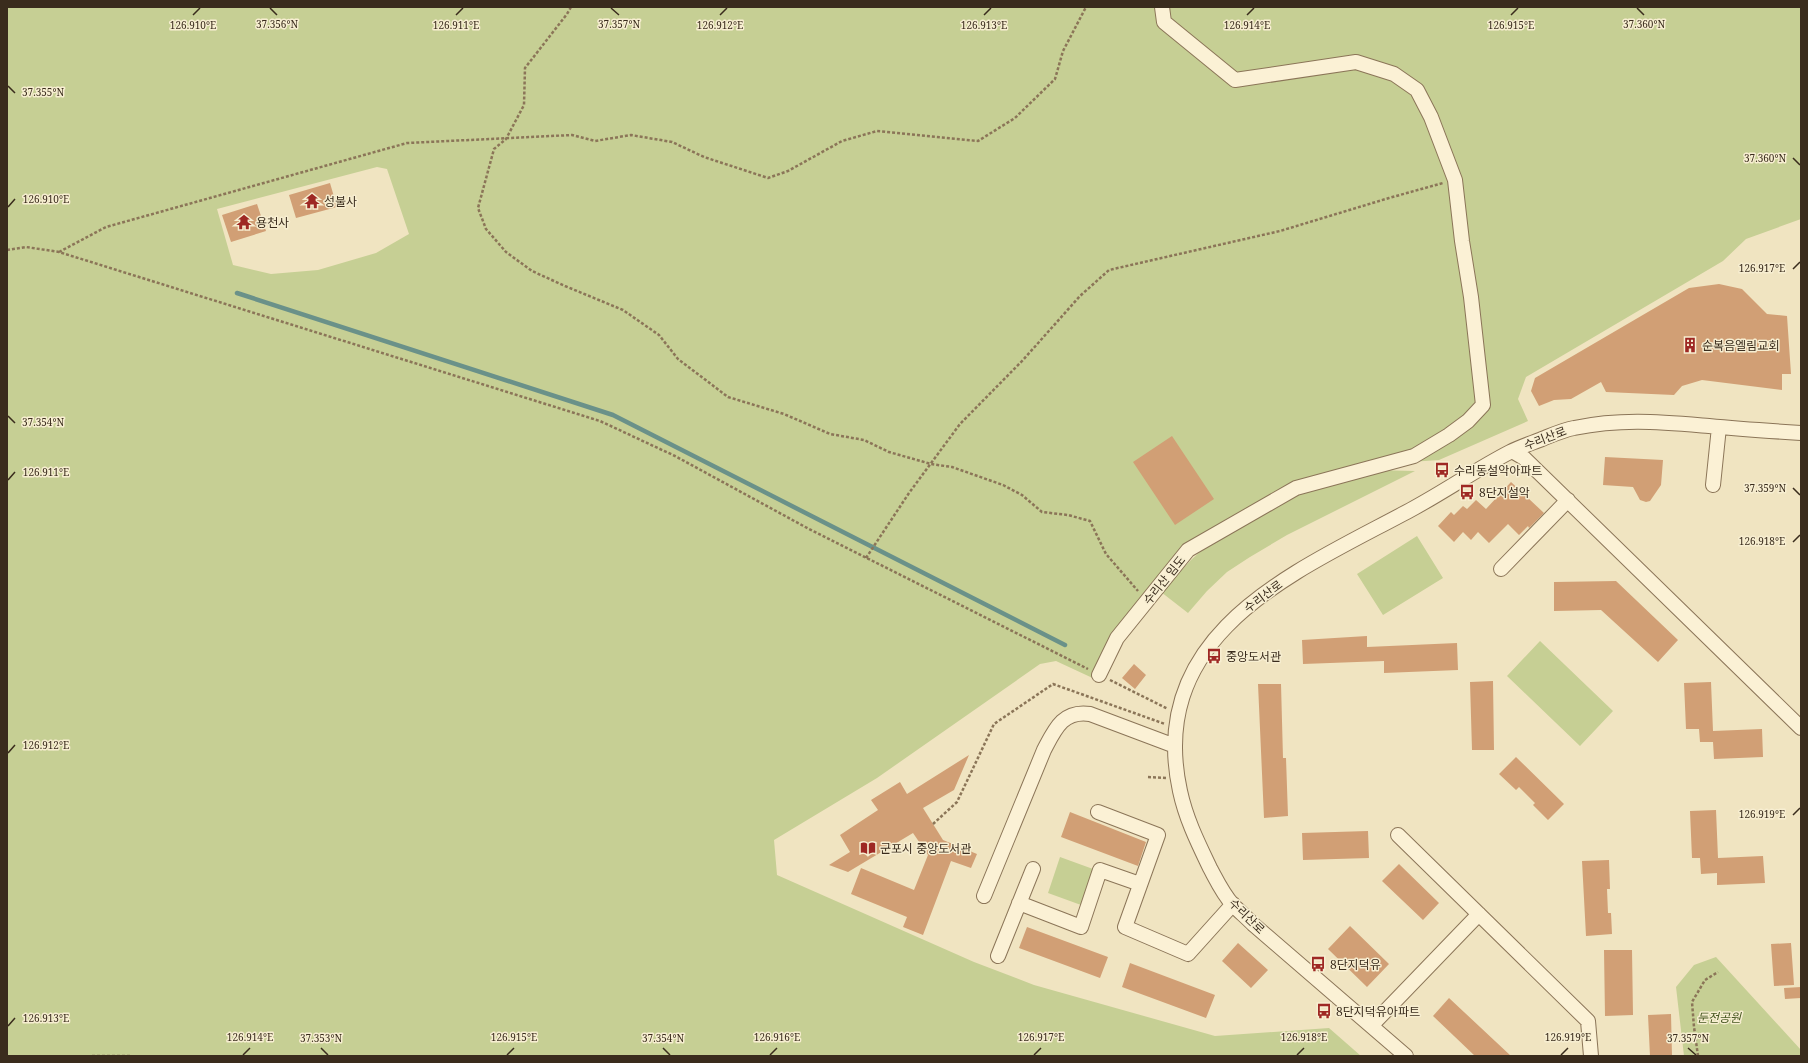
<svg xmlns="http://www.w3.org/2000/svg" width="1808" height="1063" font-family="'Noto Serif','Noto Sans KR',serif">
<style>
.green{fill:#c6cf94;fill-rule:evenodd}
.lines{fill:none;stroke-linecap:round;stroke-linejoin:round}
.stream{stroke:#6a9189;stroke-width:4.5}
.building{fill:#d19f75}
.minor-casing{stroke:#8b7558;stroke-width:16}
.path{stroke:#8b7558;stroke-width:2.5;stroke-dasharray:3 2;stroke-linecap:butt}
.minor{stroke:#fbf1d5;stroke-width:14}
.ticks{fill:none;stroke:#3a2c1d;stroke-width:1.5}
.labels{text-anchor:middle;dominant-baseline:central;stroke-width:3;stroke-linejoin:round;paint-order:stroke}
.poi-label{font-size:12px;fill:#3a2c1d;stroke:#f7eed1;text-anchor:start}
.street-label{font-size:12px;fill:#3a2c1d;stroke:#f7eed1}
.park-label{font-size:12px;font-style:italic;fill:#485822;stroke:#f7eed1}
.ticks-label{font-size:10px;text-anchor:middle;fill:#3a2c1d;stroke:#f7eed1;stroke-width:3;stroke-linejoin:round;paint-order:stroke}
</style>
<rect width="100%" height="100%" fill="#f0e4c1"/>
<path class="green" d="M 7,7 L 1801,7 L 1801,219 L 1746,239 L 1723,261 L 1526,377 L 1518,399 L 1528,421 L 1439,460 L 1353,466 L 1188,550 L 1153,592 L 1099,681 L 1056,661 L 1040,664 L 877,778 L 774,840 L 777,875 L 974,962 L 1034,985 L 1215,1036 L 1329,1028 L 1361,1056 L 7,1056 ZM 377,167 L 387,169 L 409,234 L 376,253 L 318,270 L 271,274 L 233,265 L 217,209 Z
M 1374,470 L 1415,471 L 1287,535 L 1250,557 L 1227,572 L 1207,591 L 1188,613 L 1161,592 L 1191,560 L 1214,539 L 1298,493 Z
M 1417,536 L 1443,578 L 1383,615 L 1357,574 Z
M 1540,641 L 1613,711 L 1580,746 L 1507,676 Z
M 1060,857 L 1093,869 L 1081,905 L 1048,893 Z
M 1716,957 L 1801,1050 L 1801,1056 L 1684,1056 L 1676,987 L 1694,965 Z"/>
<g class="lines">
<path class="stream" d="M 237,293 L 613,415 L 1065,645"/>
</g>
<path class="building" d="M 330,183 L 337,207 L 296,218 L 289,195 Z
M 257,204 L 266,231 L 231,242 L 222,215 Z
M 1719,284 L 1742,289 L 1767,314 L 1787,316 L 1791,374 L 1782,374 L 1782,390 L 1702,380 L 1682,386 L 1674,395 L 1606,392 L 1601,382 L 1571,399 L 1554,400 L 1539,406 L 1531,391 L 1535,378 L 1689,288 Z
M 1172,436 L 1214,499 L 1175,525 L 1133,462 Z
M 1605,457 L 1663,460 L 1661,485 L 1650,501 L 1646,502 L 1640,500 L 1633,487 L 1603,485 Z
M 1511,482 L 1544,513 L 1529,528 L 1528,526 L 1519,535 L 1508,524 L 1489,543 L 1478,532 L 1471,540 L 1463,532 L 1454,542 L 1438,526 L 1451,512 L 1454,515 L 1463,506 L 1467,509 L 1476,500 L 1486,509 Z
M 1616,581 L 1678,640 L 1658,662 L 1601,610 L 1554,611 L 1554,582 Z
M 1367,636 L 1367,647 L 1457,643 L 1458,670 L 1384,673 L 1384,661 L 1303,664 L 1302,640 Z
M 1134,664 L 1146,675 L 1135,689 L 1122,678 Z
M 1493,681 L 1494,750 L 1472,750 L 1470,682 Z
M 1711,682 L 1713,731 L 1762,729 L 1763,757 L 1714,759 L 1713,742 L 1700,742 L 1699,729 L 1686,729 L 1684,683 Z
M 1258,684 L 1281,684 L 1283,758 L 1286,758 L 1288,816 L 1264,818 Z
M 969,755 L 954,790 L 923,808 L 943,840 L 977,854 L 971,868 L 951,861 L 923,935 L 903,927 L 907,917 L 851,894 L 861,868 L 914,890 L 928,855 L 913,833 L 848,872 L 829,865 L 850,852 L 840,835 L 878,810 L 871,800 L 900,782 L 907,794 Z
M 1516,757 L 1564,804 L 1548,820 L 1533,805 L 1535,803 L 1519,787 L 1516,790 L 1499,774 Z
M 1716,810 L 1718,858 L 1763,856 L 1765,883 L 1717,885 L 1717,873 L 1701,874 L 1700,858 L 1692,858 L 1690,811 Z
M 1070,812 L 1146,842 L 1138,866 L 1061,837 Z
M 1368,831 L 1369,858 L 1303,860 L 1302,833 Z
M 1609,860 L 1610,889 L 1607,889 L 1608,913 L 1611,913 L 1612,934 L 1586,936 L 1582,861 Z
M 1399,864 L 1439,903 L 1423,920 L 1382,881 Z
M 1350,926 L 1389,964 L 1367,987 L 1328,949 Z
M 1027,927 L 1108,957 L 1100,978 L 1019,948 Z
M 1238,943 L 1268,970 L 1251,988 L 1222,961 Z
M 1791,943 L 1794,985 L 1774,986 L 1771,944 Z
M 1604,950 L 1632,950 L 1633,1015 L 1605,1016 Z
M 1130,963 L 1215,995 L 1206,1018 L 1122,987 Z
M 1801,987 L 1801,998 L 1785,999 L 1784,988 Z
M 1449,998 L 1511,1056 L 1475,1056 L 1433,1016 Z
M 1671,1014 L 1672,1056 L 1650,1056 L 1648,1015 Z"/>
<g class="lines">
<g class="minor-casing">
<path id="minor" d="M 1512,451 L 1524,458 L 1801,728
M 1713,485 L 1719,427
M 1501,569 L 1568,500
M 1099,675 L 1117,638 L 1188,550 L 1296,488 L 1414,456 L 1449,435 L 1468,421 L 1483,405 L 1471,297 L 1462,241 L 1455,180 L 1431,117 L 1417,90 L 1394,74 L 1356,62 L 1235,80 L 1164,22 L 1162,7
M 1098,812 L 1158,835 L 1125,927 L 1188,954 L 1233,904
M 1398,835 L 1588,1021 L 1591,1056
M 984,896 L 1044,750 C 1055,729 1063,710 1090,714 L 1175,746
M 1019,903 L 1081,927 L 1100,870 L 1140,884
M 998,956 L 1033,869
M 1372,1025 L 1479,914
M 1406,1056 L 1254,925 C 1247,918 1240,912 1233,905 C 1223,894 1217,881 1210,868 C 1198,843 1186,819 1180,791 C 1145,630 1300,570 1414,508 C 1447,490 1477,469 1510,452 C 1520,447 1532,443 1542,439 C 1552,435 1563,430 1574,428 C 1622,418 1661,422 1709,426 C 1740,429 1770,431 1801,433"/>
</g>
<path class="path" d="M 571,7 L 567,14 L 525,68 L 524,105 L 506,139 L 494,149 L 478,208 L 486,229 L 506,252 L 532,271 L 565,286 L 623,310 L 659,335 L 678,359 L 728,397 L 784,414 L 830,434 L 864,440 L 889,452 L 931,464 L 952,467 L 1003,485 L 1022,495 L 1042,512 L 1068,515 L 1090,521 L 1106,554 L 1138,591
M 7,250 L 26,247 L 59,252 L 600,421 L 675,456 L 809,529 L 1088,669
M 59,252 L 106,227 L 407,143 L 572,135 L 595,141 L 631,135 L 672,142 L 704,157 L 768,178 L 788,171 L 842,141 L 877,131 L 978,141 L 1015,118 L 1055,79 L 1063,51 L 1086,7
M 866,558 L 909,493 L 960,424 L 1023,360 L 1080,296 L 1109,270 L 1280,231 L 1389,198 L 1443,183
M 1110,680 L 1168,709
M 1148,777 L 1167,778
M 933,824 L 957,802 L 994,724 L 1053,684 L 1165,724
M 92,1056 L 130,1056
M 1698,1056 L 1694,1027 L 1692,1002 L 1705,980 L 1718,972"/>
<use href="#minor" class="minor"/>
</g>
<path class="ticks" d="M 270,8 L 277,15M 611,8 L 619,15M 1637,8 L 1644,15M 193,15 L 200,8M 456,15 L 463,8M 720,15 L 727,8M 984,15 L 991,8M 1247,15 L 1254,8M 1511,15 L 1518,8M 8,86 L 15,93M 1793,158 L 1800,165M 8,207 L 15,199M 1793,269 L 1800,262M 8,416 L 15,423M 8,480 L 15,472M 1793,488 L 1800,495M 1793,542 L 1800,535M 8,753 L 15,745M 1793,815 L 1800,808M 8,1026 L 15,1018M 321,1048 L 328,1055M 663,1048 L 670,1055M 1688,1048 L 1696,1055M 243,1055 L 250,1048M 507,1055 L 514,1048M 770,1055 L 777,1048M 1034,1055 L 1041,1048M 1297,1055 L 1304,1048M 1561,1055 L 1568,1048"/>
<defs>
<g id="temple-bare" transform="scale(1.2)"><path d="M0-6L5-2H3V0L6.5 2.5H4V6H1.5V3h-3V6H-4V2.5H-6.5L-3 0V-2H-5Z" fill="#9e2824" stroke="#f7eed1" stroke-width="2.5" paint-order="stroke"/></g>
<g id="building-bare" transform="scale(1.2)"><path d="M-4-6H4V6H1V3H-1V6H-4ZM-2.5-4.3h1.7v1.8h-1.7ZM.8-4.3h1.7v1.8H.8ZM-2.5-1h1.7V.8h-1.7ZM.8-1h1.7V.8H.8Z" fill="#9e2824" stroke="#f7eed1" stroke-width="2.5" paint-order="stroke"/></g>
<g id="bus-bare" transform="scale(1.2)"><path d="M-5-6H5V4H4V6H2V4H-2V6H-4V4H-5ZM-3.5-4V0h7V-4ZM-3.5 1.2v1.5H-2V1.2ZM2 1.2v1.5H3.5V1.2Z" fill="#9e2824" stroke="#f7eed1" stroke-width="2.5" paint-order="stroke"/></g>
<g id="library-bare" transform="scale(1.2)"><path d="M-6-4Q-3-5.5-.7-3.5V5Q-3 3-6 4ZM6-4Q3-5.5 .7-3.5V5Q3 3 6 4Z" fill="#9e2824" stroke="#f7eed1" stroke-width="2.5" paint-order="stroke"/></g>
</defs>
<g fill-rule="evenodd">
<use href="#temple-bare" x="312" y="201"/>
<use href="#temple-bare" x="244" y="222"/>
<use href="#building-bare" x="1690" y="345"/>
<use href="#bus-bare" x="1442" y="470"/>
<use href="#bus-bare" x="1467" y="492"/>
<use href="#bus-bare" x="1214" y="656"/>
<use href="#library-bare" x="868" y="848"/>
<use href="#bus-bare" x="1318" y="964"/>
<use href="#bus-bare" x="1324" y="1011"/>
</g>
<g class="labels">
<g class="poi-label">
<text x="324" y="201">성불사</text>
<text x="256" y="222">용천사</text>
<text x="1702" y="345">순복음엘림교회</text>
<text x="1454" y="470">수리동설악아파트</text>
<text x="1479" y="492">8단지설악</text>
<text x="1226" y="656">중앙도서관</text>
<text x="880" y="848">군포시 중앙도서관</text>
<text x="1330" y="964">8단지덕유</text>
<text x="1336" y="1011">8단지덕유아파트</text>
</g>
<g class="street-label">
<text transform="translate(1545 438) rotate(-21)">수리산로</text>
<text transform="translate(1164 580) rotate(-51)">수리산 임도</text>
<text transform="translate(1263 596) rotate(-37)">수리산로</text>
<text transform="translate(1247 916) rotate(44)">수리산로</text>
</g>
<g class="park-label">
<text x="1719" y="1017">둔전공원</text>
</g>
</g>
<g class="ticks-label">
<text x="277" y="28">37.356°N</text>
<text x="619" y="28">37.357°N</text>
<text x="1644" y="28">37.360°N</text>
<text x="193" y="29">126.910°E</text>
<text x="456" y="29">126.911°E</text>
<text x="720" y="29">126.912°E</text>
<text x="984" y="29">126.913°E</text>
<text x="1247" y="29">126.914°E</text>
<text x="1511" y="29">126.915°E</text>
<text x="43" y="96">37.355°N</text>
<text x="1765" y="162">37.360°N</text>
<text x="46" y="203">126.910°E</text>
<text x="1762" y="272">126.917°E</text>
<text x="43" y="426">37.354°N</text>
<text x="46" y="476">126.911°E</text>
<text x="1765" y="492">37.359°N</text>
<text x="1762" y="545">126.918°E</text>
<text x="46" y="749">126.912°E</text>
<text x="1762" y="818">126.919°E</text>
<text x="46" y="1022">126.913°E</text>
<text x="250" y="1041">126.914°E</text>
<text x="514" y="1041">126.915°E</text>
<text x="777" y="1041">126.916°E</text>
<text x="1041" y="1041">126.917°E</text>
<text x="1304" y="1041">126.918°E</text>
<text x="1568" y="1041">126.919°E</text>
<text x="321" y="1042">37.353°N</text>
<text x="663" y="1042">37.354°N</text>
<text x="1688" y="1042">37.357°N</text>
</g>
<rect width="1808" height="1063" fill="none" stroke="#3a2c1d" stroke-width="16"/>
</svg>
